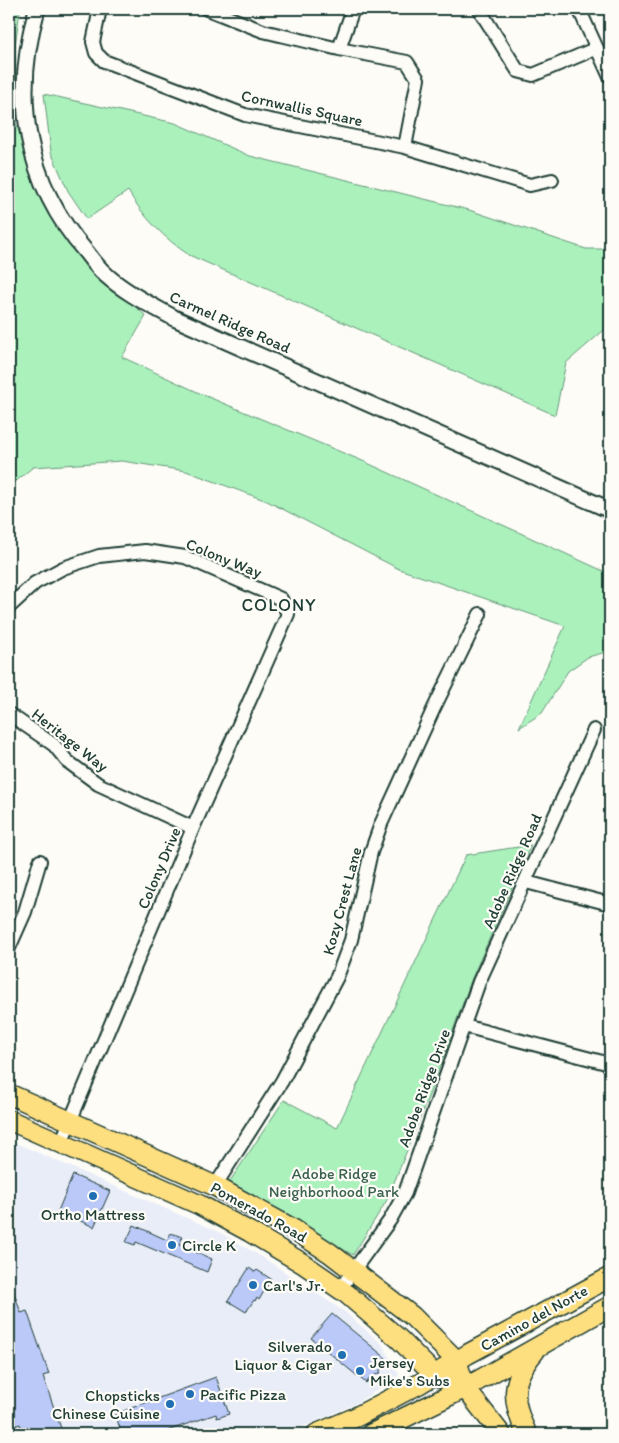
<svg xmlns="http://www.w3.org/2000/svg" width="619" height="1443" font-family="Itim,sans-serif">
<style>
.built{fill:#e9edf8}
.green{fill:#abf1bc;stroke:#659778}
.building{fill:#bbc9f9;stroke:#1f3d34}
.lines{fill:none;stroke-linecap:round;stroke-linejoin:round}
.minor-casing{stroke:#1f3d34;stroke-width:16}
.tertiary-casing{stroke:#1f3d34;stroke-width:19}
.primary-casing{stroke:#1f3d34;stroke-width:22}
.minor{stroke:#fdfcf7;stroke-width:12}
.tertiary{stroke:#fdfcf7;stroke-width:15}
.primary{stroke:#fedf80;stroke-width:19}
.poi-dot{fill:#1f6fb2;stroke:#fdfcf7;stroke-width:2}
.labels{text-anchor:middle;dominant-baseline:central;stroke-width:4.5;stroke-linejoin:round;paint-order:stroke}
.street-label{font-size:16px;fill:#1f3d34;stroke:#fdfcf7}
.park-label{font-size:16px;fill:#3b614f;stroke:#fdfcf7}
.poi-label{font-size:16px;fill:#1f3d34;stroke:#fdfcf7;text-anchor:start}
.neighbourhood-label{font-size:18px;letter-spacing:1px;fill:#1f3d34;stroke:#fdfcf7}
</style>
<rect width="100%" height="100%" fill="#fdfcf7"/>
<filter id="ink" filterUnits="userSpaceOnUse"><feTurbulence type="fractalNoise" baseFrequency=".02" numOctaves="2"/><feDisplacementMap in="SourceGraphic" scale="10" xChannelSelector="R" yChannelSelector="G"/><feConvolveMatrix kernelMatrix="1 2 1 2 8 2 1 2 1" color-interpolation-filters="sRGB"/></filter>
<g filter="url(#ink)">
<path class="built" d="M 9,1140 L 219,1232 L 262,1257 L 345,1312 L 382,1344 L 399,1375 L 357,1403 L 307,1425 L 276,1434 L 9,1434 Z"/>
<path class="green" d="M 9,9 L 20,10 L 15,46 L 16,124 L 49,210 L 94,272 L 146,316 L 122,357 L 206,396 L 365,462 L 610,574 L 610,651 L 588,657 L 568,671 L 542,713 L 519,728 L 565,626 L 399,569 L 267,501 L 186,471 L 122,461 L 33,467 L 9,487 Z
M 44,94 L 175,123 L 250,156 L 469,210 L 586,249 L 610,249 L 610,325 L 566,363 L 555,415 L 189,255 C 165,239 143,217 128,191 L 87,219 L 68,191 L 51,152 Z
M 531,845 L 472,978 L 434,1083 L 387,1200 L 353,1255 L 228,1184 L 284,1100 L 337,1128 L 466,855 Z"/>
<path class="building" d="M 73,1175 L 110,1191 L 94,1227 L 58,1211 Z
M 134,1225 L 167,1240 L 171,1233 L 182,1237 L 179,1245 L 212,1259 L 207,1272 L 136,1242 L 135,1245 L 126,1242 Z
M 249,1268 L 255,1272 L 257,1270 L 271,1279 L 259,1300 L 257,1298 L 255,1301 L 254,1300 L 246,1312 L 228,1301 Z
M 9,1281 L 10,1281 L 21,1313 L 27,1311 L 49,1374 L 43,1376 L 63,1434 L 24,1434 L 20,1424 L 9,1428 Z
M 332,1314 L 386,1358 L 381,1364 L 380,1373 L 371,1377 L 366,1383 L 311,1338 Z
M 216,1377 L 229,1414 L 217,1418 L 216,1414 L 167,1431 L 168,1434 L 122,1434 L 115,1414 Z"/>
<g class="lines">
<g class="minor-casing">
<path id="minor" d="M 100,9 L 93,42 L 96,53 L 104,61 L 245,115 L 405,147 L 530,185 L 552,180
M 207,9 L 263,31 L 339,49 L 407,62 L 418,79 L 405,147
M 479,9 L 518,71 L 533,75 L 597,48
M 579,9 L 610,77
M 339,49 L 353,9
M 9,607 L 35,583 L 63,568 L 99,556 L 145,551 L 185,557 L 281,599 L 288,614 L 193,828 L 61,1143
M 9,714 L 54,745 L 67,761 L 98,784 L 193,828
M 526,882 L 610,904
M 9,948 L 25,912 L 40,861
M 464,1026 L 610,1064
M 215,1186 L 282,1081 L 337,977 L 351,940 L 371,852 L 381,824 L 434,708 L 480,614
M 340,1289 L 390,1220 L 405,1193 L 479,982 L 594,730"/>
</g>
<g class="tertiary-casing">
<path id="tertiary" d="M 37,9 C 12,97 25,182 86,252 C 92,260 99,269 106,275 C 126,293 151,305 174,318 L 610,510"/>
</g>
<g class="primary-casing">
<path id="primary" d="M 9,1094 L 215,1186 L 293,1229 L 330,1253 L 412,1316 L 457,1361 L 465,1388 L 501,1434
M 9,1120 L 200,1205 L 250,1232 L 302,1263 L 347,1294 L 399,1339 L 435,1375 L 465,1388
M 316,1434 L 356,1417 L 421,1383 L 468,1354 L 610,1277
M 371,1434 L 465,1388 L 610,1306
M 527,1434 C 511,1401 510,1380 535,1351"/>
</g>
<use href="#minor" class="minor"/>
<use href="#tertiary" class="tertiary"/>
<use href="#primary" class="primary"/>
</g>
</g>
<g class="poi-dot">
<circle cx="93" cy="1196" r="5"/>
<circle cx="172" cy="1245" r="5"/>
<circle cx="253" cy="1285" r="5"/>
<circle cx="342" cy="1355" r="5"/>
<circle cx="360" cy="1371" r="5"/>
<circle cx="190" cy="1394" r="5"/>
<circle cx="170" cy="1404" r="5"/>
</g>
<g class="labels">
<g class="street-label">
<text transform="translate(302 108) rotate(12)">Cornwallis Square</text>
<text transform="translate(230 322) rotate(24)">Carmel Ridge Road</text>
<text transform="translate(224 558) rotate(22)">Colony Way</text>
<text transform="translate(70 740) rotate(38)">Heritage Way</text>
<text transform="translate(159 868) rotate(-67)">Colony Drive</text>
<text transform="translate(512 871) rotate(-66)">Adobe Ridge Road</text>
<text transform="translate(342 901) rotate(-75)">Kozy Crest Lane</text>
<text transform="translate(424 1088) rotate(-70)">Adobe Ridge Drive</text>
<text transform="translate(259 1212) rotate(29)">Pomerado Road</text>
<text transform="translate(534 1318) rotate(-29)">Camino del Norte</text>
</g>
<g class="park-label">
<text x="334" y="1173">Adobe Ridge<tspan x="334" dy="18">Neighborhood Park</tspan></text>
</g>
<g class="poi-label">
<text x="93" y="1214" text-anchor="middle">Ortho Mattress</text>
<text x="182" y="1245">Circle K</text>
<text x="263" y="1285">Carl's Jr.</text>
<text x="332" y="1346" text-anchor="end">Silverado<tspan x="332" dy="18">Liquor &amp; Cigar</tspan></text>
<text x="370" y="1362">Jersey<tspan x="370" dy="18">Mike's Subs</tspan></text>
<text x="200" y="1394">Pacific Pizza</text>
<text x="160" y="1395" text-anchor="end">Chopsticks<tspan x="160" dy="18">Chinese Cuisine</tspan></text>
</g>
<g class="neighbourhood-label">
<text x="279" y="605">COLONY</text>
</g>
</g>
<rect width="619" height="1443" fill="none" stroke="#fdfcf7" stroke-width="30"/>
<rect x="15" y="15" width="589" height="1413" fill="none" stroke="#1f3d34" stroke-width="2" filter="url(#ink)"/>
</svg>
